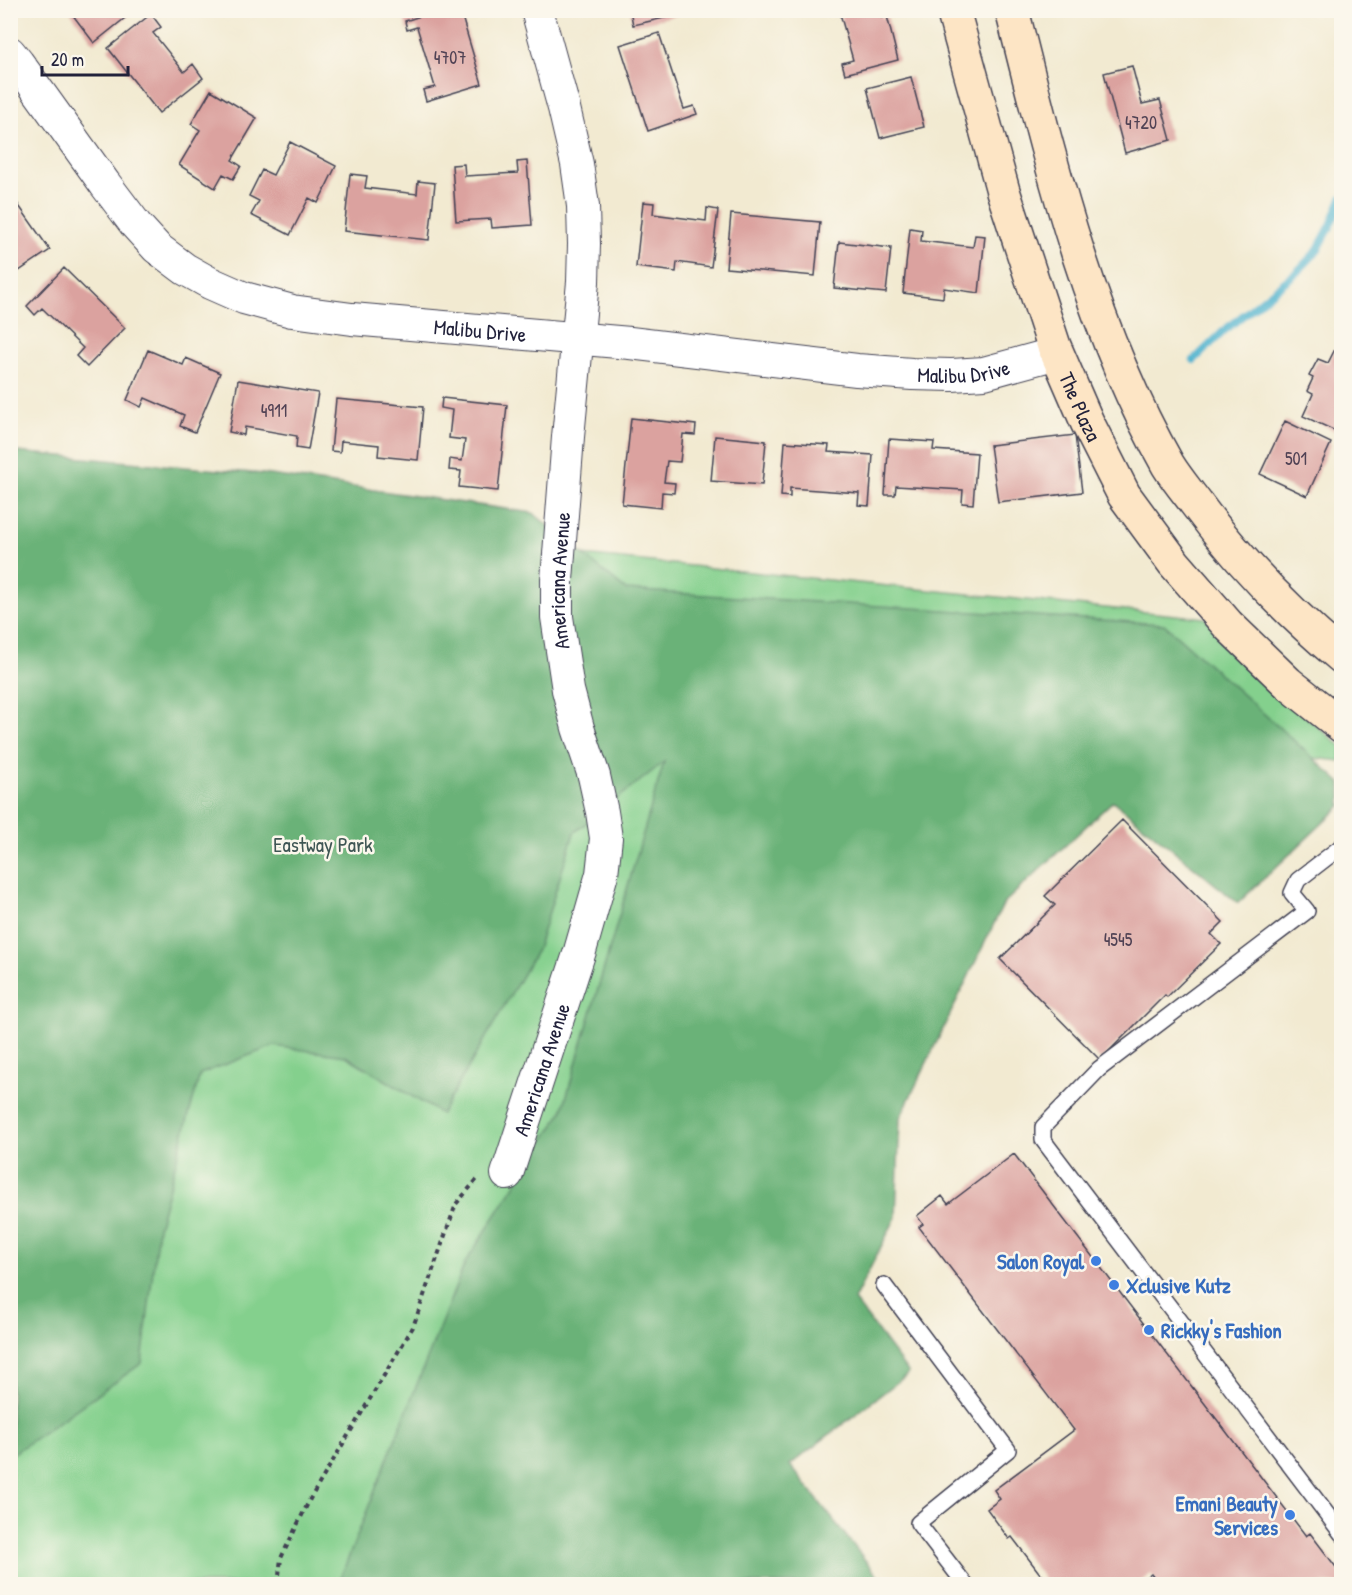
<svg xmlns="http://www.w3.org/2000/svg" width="1352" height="1595" font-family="'Patrick Hand',sans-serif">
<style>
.green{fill:#84d08d;stroke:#537964;stroke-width:1.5}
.forest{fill:#6bb278;stroke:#466a5a;stroke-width:1.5}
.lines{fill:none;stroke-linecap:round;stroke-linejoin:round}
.stream{stroke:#50b3cf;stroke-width:8}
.building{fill:#dba29f}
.service-casing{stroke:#414052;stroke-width:18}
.minor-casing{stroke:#414052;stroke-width:34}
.secondary-casing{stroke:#414052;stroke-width:36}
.path{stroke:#414052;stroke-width:4;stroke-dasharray:4.5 4.5;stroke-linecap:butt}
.service{stroke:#fff;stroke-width:15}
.minor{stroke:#fff;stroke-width:32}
.secondary{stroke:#fde5c5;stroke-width:33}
.shop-dot{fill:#3f7fe0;stroke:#fbf7ec;stroke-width:2}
.labels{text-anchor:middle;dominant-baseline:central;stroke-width:5;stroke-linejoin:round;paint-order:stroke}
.number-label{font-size:18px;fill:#504254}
.street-label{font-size:21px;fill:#22223b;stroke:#fbf7ec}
.park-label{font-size:21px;fill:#3f5654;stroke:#fbf7ec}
.shop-label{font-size:21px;font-weight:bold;fill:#366cbe;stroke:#fbf7ec;text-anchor:end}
</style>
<rect width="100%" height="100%" fill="#fbf7ec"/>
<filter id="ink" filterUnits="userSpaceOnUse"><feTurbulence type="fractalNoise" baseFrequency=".0167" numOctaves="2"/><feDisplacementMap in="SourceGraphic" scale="12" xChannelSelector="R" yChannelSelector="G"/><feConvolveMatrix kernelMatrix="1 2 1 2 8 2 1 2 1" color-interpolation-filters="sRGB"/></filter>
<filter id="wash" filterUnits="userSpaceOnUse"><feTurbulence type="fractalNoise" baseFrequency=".008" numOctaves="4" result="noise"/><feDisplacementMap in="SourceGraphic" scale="24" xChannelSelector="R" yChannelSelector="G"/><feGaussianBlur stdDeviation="1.35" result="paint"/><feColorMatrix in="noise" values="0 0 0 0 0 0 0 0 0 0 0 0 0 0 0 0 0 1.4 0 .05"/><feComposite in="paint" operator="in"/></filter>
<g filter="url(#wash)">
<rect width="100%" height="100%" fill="#f2ead1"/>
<path class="green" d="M 10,497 L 1205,618 L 1280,695 L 1341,746 L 1341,761 L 701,696 L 407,1584 L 11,1584 Z"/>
<path class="forest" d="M 17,452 L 264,474 L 533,513 L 626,590 L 1164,624 L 1341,783 L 1341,806 L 1238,903 L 1113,801 L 1004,903 L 900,1118 L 896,1217 L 854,1300 L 909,1373 L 790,1465 L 884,1584 L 338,1584 L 465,1263 L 562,1112 L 664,762 L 574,833 L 537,950 L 441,1114 L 346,1056 L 274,1046 L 200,1074 L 158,1228 L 142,1363 L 11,1455 L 10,501 Z"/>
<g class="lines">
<path class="stream" d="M 1194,360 L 1225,330 L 1297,272 L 1317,251 L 1331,225 L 1342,198"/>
</g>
<g id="blocks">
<path class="building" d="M 69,10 L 135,10 L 94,43 Z
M 439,10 L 460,10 L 482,84 L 426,101 L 423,90 L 435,87 L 417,27 L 407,30 L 405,21 Z
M 630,10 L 695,10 L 695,11 L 633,25 Z
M 839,10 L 880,10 L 882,18 L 887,16 L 898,60 L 845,74 L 842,63 L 853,60 Z
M 151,14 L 161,27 L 153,33 L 184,72 L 193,64 L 203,78 L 159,113 L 108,48 Z
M 659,33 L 684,109 L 694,106 L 697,114 L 648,131 L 620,45 Z
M 1132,66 L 1142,104 L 1160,100 L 1171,140 L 1125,153 L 1104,73 Z
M 911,77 L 924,127 L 880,138 L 867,88 Z
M 211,90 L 257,118 L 232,160 L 241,166 L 233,179 L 223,174 L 215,188 L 179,165 L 200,130 L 191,124 Z
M 290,142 L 336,166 L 318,203 L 309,198 L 290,235 L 251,215 L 259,201 L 249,196 L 262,170 L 273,175 Z
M 527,161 L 532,225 L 492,228 L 491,219 L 456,221 L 452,165 L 464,164 L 465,176 L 518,173 L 517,162 Z
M 350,174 L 367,176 L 365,188 L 417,194 L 418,181 L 435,183 L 429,240 L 344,231 Z
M 10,193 L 50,250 L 10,277 Z
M 643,202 L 654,203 L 653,214 L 706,221 L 707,208 L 718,210 L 711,267 L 677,262 L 676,272 L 636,267 Z
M 731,214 L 820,222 L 815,276 L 726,268 Z
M 910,228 L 922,230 L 921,241 L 973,247 L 975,235 L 985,236 L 979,293 L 944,288 L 943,298 L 903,293 Z
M 839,242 L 891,248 L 886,293 L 834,288 Z
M 64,268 L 125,328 L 87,367 L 76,356 L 83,348 L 42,308 L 35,315 L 27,306 Z
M 1342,335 L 1342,434 L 1303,416 L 1313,394 L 1307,391 L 1313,378 L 1309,376 L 1318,359 L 1328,363 Z
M 148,350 L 183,365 L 186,358 L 220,373 L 195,432 L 180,426 L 184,415 L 145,398 L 141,407 L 127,400 Z
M 238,380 L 318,393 L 308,450 L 296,448 L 297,436 L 245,427 L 244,435 L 229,432 Z
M 442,398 L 507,405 L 498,491 L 459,487 L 461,471 L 449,470 L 450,459 L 462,461 L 465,440 L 449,438 L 452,410 L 441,408 Z
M 336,399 L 423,407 L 418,460 L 378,456 L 379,445 L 341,441 L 340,452 L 331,451 Z
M 631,418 L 696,425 L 695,435 L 683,434 L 680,462 L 667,461 L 664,482 L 675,483 L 674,493 L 662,492 L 661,508 L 622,504 Z
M 1285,421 L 1331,443 L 1307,496 L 1260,474 Z
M 1075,435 L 1082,492 L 998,502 L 990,445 Z
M 715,436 L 766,441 L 762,485 L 711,481 Z
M 889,439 L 934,442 L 933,450 L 977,453 L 973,504 L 962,503 L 963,490 L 896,486 L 895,495 L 885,495 Z
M 785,442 L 829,445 L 828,452 L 873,455 L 869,506 L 858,505 L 859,493 L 790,488 L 790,497 L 781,496 Z
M 1122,820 L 1223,922 L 1211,934 L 1221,944 L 1167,997 L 1165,995 L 1100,1060 L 1000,959 L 1055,905 L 1045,896 Z
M 1014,1154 L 1306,1536 L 1310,1533 L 1342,1575 L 1342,1584 L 1159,1584 L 1151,1574 L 1137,1584 L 1045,1584 L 1042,1580 L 1044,1579 L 1012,1537 L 1009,1539 L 987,1509 L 1000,1499 L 994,1490 L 1074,1430 L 919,1227 L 923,1224 L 917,1216 L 942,1196 L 948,1204 Z"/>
</g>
</g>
<g filter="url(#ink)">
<use href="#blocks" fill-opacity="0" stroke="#414052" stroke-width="1.5"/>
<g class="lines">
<g class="service-casing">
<path id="service" d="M 1342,846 L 1298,880 L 1292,893 L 1307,911 L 1099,1069 L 1043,1127 L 1043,1140 L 1342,1534
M 884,1285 L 1008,1450 L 918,1523 L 965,1584"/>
</g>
<g class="minor-casing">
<g id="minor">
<path id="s1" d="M 10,53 L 18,63 L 105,184 L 136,225 L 157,248 L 185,269 L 210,283 L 244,298 L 292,311 L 352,319 L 630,343 L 857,370 L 912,374 L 952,375 L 984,373 L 1057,353"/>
<path id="s2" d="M 507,1174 L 580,951 L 602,874 L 606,838 L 602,812 L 594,776 L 578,728 L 568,690 L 557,617 L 557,580 L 568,437 L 583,282 L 584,244 L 583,206 L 577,164 L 564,108 L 537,10"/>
</g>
</g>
<g class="secondary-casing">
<g id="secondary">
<path id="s3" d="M 953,10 L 1003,191 L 1054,346 L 1087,422 L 1124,495 L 1174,563 L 1228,625 L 1288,683 L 1342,726"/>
<path d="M 1012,10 C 1051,165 1089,326 1168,465 C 1176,478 1186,490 1195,502 C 1237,559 1287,611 1342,657"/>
</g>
</g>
<path class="path" d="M 278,1584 L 281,1558 L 310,1499 L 413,1327 L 456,1204 L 479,1177"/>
<use href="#service" class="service"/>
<use href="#minor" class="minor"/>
<use href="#secondary" class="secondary"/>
</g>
</g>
<g class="shop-dot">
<circle cx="1096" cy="1261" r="6"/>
<circle cx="1114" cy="1285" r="6"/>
<circle cx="1149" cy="1330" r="6"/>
<circle cx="1290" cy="1515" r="6"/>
</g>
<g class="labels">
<g class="number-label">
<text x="450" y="57">4707</text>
<text x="1141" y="122">4720</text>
<text x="274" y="410">4911</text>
<text x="1296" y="458">501</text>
<text x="1118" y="939">4545</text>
</g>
<g class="street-label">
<text stroke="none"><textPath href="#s1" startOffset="584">Malibu Drive</textPath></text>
<text stroke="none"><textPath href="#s1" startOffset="1070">Malibu Drive</textPath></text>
<text stroke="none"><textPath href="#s3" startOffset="417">The Plaza</textPath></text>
<text stroke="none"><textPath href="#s2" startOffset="614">Americana Avenue</textPath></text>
<text stroke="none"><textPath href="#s2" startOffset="110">Americana Avenue</textPath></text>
</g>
<g class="park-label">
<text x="323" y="844">Eastway Park</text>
</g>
<g class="shop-label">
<text x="1084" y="1261">Salon Royal</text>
<text x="1126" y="1285" text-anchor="start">Xclusive Kutz</text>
<text x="1161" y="1330" text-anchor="start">Rickky's Fashion</text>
<text x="1278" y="1503">Emani Beauty<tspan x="1278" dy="24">Services</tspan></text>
</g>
</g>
<rect width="1352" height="1595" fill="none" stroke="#fbf7ec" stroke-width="36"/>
<path d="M42 66v9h86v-9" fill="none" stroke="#22223b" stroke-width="3"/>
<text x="51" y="66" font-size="18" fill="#22223b" stroke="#fbf7ec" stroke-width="4.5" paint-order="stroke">20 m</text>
</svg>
